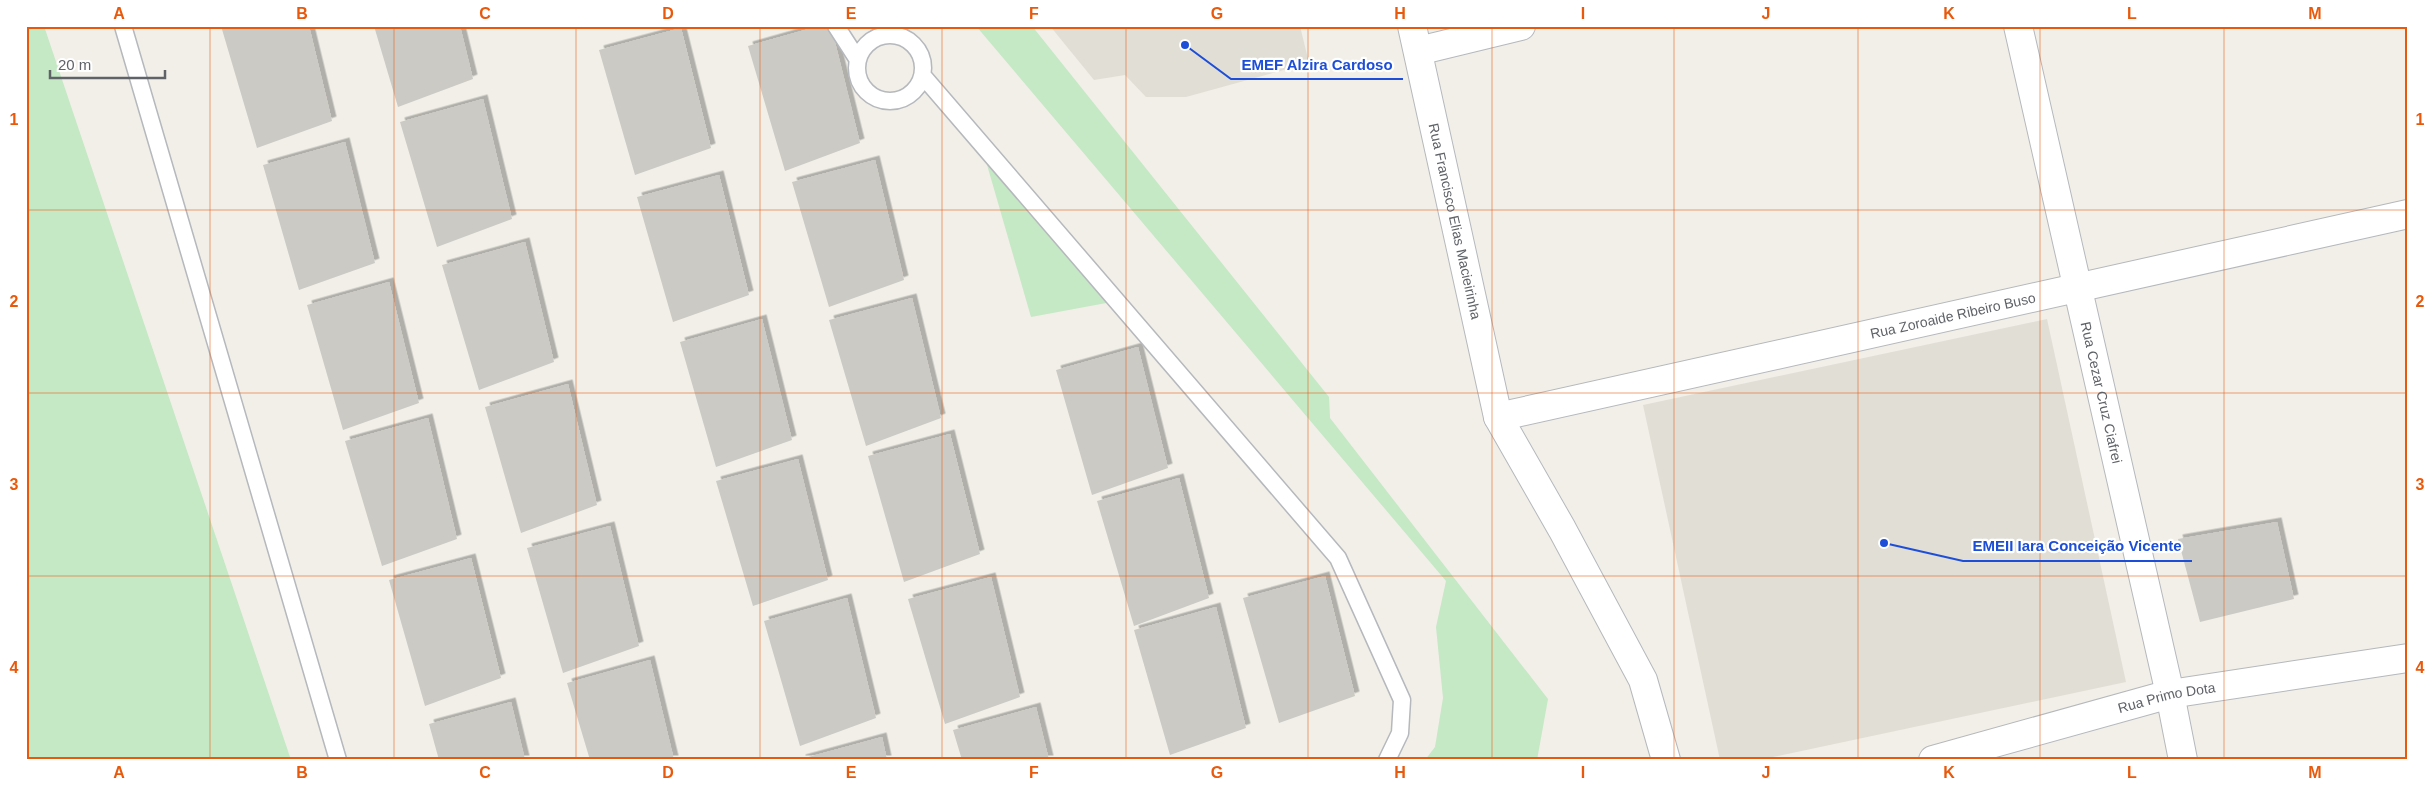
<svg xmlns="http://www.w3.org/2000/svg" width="2434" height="786" font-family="Helvetica,sans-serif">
  <defs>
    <filter id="shadow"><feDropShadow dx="4.5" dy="-4.5" stdDeviation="0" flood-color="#0004"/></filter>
  </defs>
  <rect width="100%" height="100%" fill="#f1efe8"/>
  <path fill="#e1ded6" d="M1050,26h250l9,37 -123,34h-40l-21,-22 -31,5z
    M2047,319l79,363 -367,78h-39l-77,-355z"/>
  <path fill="#c5e8c5" d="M26,26h18l247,734h-265z
    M976,26h56l297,371 1,21 218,281 -11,61h-112l10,-13 8,-49 -7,-71 10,-46z
    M981,144l136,157 -86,16z"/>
  <path fill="#cccac5" filter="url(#shadow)" d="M221,26h88l23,95 -75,27z
    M374,26h86l13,53 -75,28z
    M819,26h12l29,117 -75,28 -37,-125z
    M681,28l30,120 -76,27 -36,-125z
    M483,99l29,120 -75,28 -37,-125z
    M345,142l30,121 -76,27 -36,-125z
    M875,160l29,120 -75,27 -37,-125z
    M719,175l30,120 -76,27 -36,-125z
    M525,242l29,120 -75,28 -37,-125z
    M389,282l30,121 -76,27 -36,-125z
    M912,298l29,120 -75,28 -37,-126z
    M762,319l30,121 -76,27 -36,-125z
    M1138,347l30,121 -76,27 -36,-125z
    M568,384l29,121 -76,28 -36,-126z
    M428,418l29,121 -75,27 -37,-125z
    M950,434l30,120 -76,28 -36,-126z
    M798,459l30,121 -75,26 -37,-125z
    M1179,478l30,120 -75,28 -37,-125z
    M2277,522l17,77 -94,23 -22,-83z
    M610,526l29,120 -76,27 -36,-125z
    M471,558l30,120 -76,28 -36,-126z
    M1325,576l30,120 -76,27 -36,-125z
    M991,577l29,120 -75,27 -37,-125z
    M847,598l29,120 -76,28 -36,-125z
    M1216,607l30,121 -76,27 -36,-125z
    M650,660l24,100h-84l-23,-77z
    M511,702l14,58h-86l-10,-36z
    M1036,707l13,53h-87l-9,-30z
    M882,737l5,23h-86v-1z"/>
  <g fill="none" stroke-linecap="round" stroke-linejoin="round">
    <defs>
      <path id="service" d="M123,26l215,734
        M836,26l22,34
        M857 68a33 33 0 1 1 66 0a33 33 0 1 1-66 0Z
        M923,76l415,482 64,142 -2,33 -13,27"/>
      <g id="minor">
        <path id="s1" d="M1412,26l86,391 64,112 81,151 23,80"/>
        <path id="s2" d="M2018,26l152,668 13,66"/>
        <path d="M1418,51l103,-25"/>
        <path id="s3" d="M1498,417l910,-203"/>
        <path id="s4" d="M1933,760l237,-66 238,-36"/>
      </g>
    </defs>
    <use href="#service" stroke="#b5b8bc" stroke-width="19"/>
    <use href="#minor" stroke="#b5b8bc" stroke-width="30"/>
    <use href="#service" stroke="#fff" stroke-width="16"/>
    <use href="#minor" stroke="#fff" stroke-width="28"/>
  </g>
  <path fill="none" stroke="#e8590c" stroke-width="1" stroke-opacity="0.55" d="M210,26v734M394,26v734M576,26v734M760,26v734M942,26v734M1126,26v734M1308,26v734M1492,26v734M1674,26v734M1858,26v734M2040,26v734M2224,26v734M26,210h2382M26,393h2382M26,576h2382"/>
  <g text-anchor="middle" stroke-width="4.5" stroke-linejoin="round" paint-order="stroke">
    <g font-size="14" fill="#5f6368" stroke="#fff">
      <text dy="5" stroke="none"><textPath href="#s1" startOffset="200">Rua Francisco Elias Macieirinha</textPath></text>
      <text dy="5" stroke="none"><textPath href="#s3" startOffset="466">Rua Zoroaide Ribeiro Buso</textPath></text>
      <text dy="5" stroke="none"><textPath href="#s2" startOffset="376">Rua Cezar Cruz Ciafrei</textPath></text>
      <text dy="5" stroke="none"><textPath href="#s4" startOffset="242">Rua Primo Dota</textPath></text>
    </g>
  </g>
  <path fill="none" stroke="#1d4ed8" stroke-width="2" d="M1185 45L1231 79H1403M1884 543L1963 561H2192"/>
  <g fill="#1d4ed8" stroke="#fff" stroke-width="2">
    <circle cx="1185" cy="45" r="5"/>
    <circle cx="1884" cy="543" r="5"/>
  </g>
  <g font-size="15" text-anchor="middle" font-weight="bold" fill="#1d4ed8" stroke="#fff" stroke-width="4.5" stroke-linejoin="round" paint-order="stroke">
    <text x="1317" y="70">EMEF Alzira Cardoso</text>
    <text x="2077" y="551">EMEII Iara Conceição Vicente</text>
  </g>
  <rect width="2434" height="786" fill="none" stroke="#ffffff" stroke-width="55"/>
  <path d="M50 70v8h115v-8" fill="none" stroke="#5f6368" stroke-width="2.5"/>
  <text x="58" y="70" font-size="15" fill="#5f6368" stroke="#ffffff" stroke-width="4" paint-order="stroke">20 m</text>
  <rect x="28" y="28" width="2378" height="730" fill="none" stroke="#e8590c" stroke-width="2"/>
  <g font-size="16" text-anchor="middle" font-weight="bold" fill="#e8590c">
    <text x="119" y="19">A</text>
    <text x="302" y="19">B</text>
    <text x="485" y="19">C</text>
    <text x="668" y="19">D</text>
    <text x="851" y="19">E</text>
    <text x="1034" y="19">F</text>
    <text x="1217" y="19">G</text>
    <text x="1400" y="19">H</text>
    <text x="1583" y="19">I</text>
    <text x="1766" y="19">J</text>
    <text x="1949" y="19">K</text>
    <text x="2132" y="19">L</text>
    <text x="2315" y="19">M</text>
    <text x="14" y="125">1</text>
    <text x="2420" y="125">1</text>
    <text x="14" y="307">2</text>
    <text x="2420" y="307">2</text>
    <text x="14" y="490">3</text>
    <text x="2420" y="490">3</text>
    <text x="14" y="673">4</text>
    <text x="2420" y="673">4</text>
    <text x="119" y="778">A</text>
    <text x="302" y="778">B</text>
    <text x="485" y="778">C</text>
    <text x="668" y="778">D</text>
    <text x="851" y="778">E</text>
    <text x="1034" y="778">F</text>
    <text x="1217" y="778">G</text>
    <text x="1400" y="778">H</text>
    <text x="1583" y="778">I</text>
    <text x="1766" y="778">J</text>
    <text x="1949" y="778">K</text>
    <text x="2132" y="778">L</text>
    <text x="2315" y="778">M</text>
  </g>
</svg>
